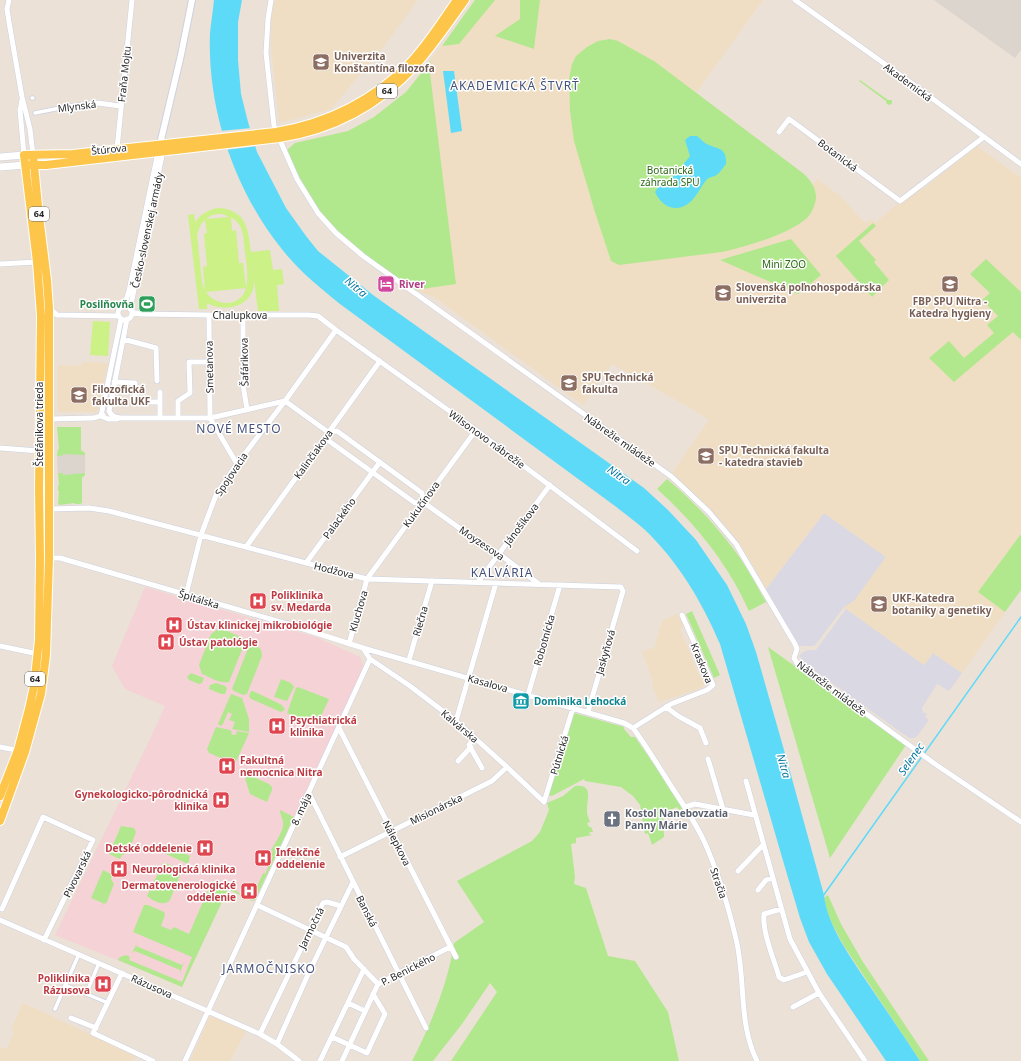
<svg xmlns="http://www.w3.org/2000/svg" width="1021" height="1061" font-family="'Noto Sans',sans-serif">
  <rect width="100%" height="100%" fill="#ebe1d6"/>
  <path fill="#dad8e2" d="M824,513l62,44 -32,44 -10,6 -28,37 -3,2h-12l-3,-1 -32,-56z
    M846,609l78,56 9,-12 29,20 -13,18 -12,-7 -15,24 1,4 4,2 -2,3 4,3 -11,15 -4,3h-5l-109,-78 2,-2 -3,-2 4,-4 6,-2h7z"/>
  <path fill="#efdec3" d="M274,0h144l-37,50 -50,59 -52,14 -8,-76v-28z
    M489,0h274l-67,93 108,81 9,10 4,-5 24,18 24,26 6,-4 4,4 32,-27 17,-8 53,-42 44,32v356l-43,58 27,20 -43,61 -29,-20 -9,12 -80,-58 10,-6 32,-44 -62,-44 -58,76 -23,-40 -17,-23 -54,-53 37,-53 -12,-8 -85,-48 -29,41 -149,-108 -19,-7 -51,-37 -77,-103 8,-7 54,-12 25,-14 32,-25 35,-46 18,-2z
    M86,362l22,1 -11,49h-38l-1,-1v-46l23,1 1,-3z
    M678,613l6,14 -4,2 20,49 4,-1 1,7 -5,5 -41,13 -6,-14 -1,-10 -10,-26 10,-4 2,1 8,-28z
    M23,1003l20,9 94,45 -6,4h-131v-14l7,2 7,-17 -3,-2z
    M210,1016l36,15 -16,30h-40z"/>
  <path fill="#f4d2d6" d="M145,587l171,50 44,20 4,10 -109,233 -3,1 -24,-12 -46,98 -28,-12 -99,-40 96,-198 14,-31 -40,-17 -13,-23z"/>
  <path fill="#b2e88d" d="M475,0h20l-36,44 -17,2z
    M520,0h20l-6,49 -39,-13 25,-17z
    M610,39l8,2 36,20 150,113c3,3 6,6 8,10 3,4 4,10 4,14 -1,7 -4,15 -9,20 -18,16 -61,29 -85,34l-103,13 -8,-4 -17,-52 -20,-68 -4,-30 -1,-32 3,-15 4,-8 11,-9 11,-6z
    M431,61l-1,12 26,211 -41,6c-38,-27 -79,-52 -105,-93 -9,-15 -16,-31 -23,-47l8,-7 53,-12 26,-14 32,-25z
    M860,80l28,20h4v3l-2,2 -3,-1 -1,-3 -27,-20z
    M873,223l3,3 -17,15 17,19 -2,2 15,18 -17,17 -36,-41z
    M791,239l30,36 -23,19 -78,-34z
    M986,259l35,33v48l-8,-8 -59,50 -25,-24 20,-17 15,17 30,-25 -7,-8 11,-9 -16,-16 8,-7 -20,-19z
    M57,427h24v23l4,3v2l-28,1 1,-7h1z
    M58,473h27v2l-3,3v25l-2,1h-5v-1l-16,2 -1,-2 1,-12h-1v-5l1,-1z
    M667,479c24,20 46,43 65,68 13,17 24,37 34,55l-17,9c-21,-47 -53,-87 -92,-122z
    M1021,534v56l-16,22 -27,-20z
    M692,611l28,64 -6,3 -28,-64z
    M223,629l22,10v3l-16,40c-9,2 -19,-5 -27,-8l-3,-9 12,-31 6,-4z
    M251,645c7,0 11,3 11,11l-15,38 -4,1 -9,-4 -2,-2 17,-43z
    M768,647l138,98 -76,113z
    M191,673l13,5 -2,5 -3,1 -10,-4 -2,-3z
    M281,679l10,4 3,4 -7,14 -13,-4z
    M216,683l9,3 2,2 -2,6h-4l-12,-5 1,-4z
    M298,687l31,12 -11,24 -6,1 -25,-11 9,-25z
    M251,691h2l29,14 3,5 -4,2 -30,-13 -2,-3z
    M231,694l11,4 7,21v13l-17,-3 3,-7 -6,-2 3,-6 -4,-2 -5,12 -2,2 -3,-2z
    M574,713l50,14v2l7,8h4l49,71 -5,2 -2,-3 -14,6 1,24 -12,8 -4,-12 -3,1 -5,-29 -7,-9 -12,-9 -36,-6 -1,-2 -32,17 -4,-1z
    M216,727l14,3 2,2 -1,2 2,1 4,-1 -1,-3 13,2 -14,31 -26,-11 -2,-4z
    M245,773l24,11 3,3v3l-5,12 -17,-8 -6,-19z
    M575,786c20,-2 11,14 12,26 0,3 2,7 3,10l-3,1 2,4h2l2,5h-3l-1,2 3,1 -16,3v5l-5,1 4,33 -1,7 12,4 22,68 27,5 33,51 11,49h-228l46,-69 -7,-9 -28,41 -29,37h-21c19,-37 36,-77 42,-118l30,-21 -27,-41 75,-40 8,-9 9,-22 -2,-7 16,-7z
    M280,810l14,7 -39,83 -3,1 -24,-12 -46,98 -64,-27 2,-3 6,-2 4,2 -1,3 53,22 10,-25 -59,-25 11,-27h4l16,7 1,3 -4,11 10,4 3,-3 15,7 23,-53 25,10 3,3 11,5 1,-2 -3,-1v-1l4,1 10,-23 2,1 8,-18 -2,-1 2,-4 -2,-1c4,-7 13,-20 12,-27 0,-5 -3,-8 -3,-13z
    M121,826l13,2 2,4c-3,8 -6,22 -14,23l-2,4 -11,-5z
    M168,845l22,11 -2,8 -22,-10 -1,-4z
    M163,863h2l17,7 -12,30c-6,7 -17,1 -23,-4z
    M103,870l10,5 -2,4 3,5 -8,20 -2,-1 -2,3 1,-3 -12,-5z
    M828,895l13,29 22,38 66,99h-9l-76,-115c-8,-15 -18,-31 -20,-48z
    M137,943l-1,3 46,19 2,-3 -4,11v-3l-45,-19 -3,2z"/>
  <path fill="#cbf187" fill-rule="evenodd" d="M219,208c28,2 29,22 32,44l19,-2 3,20 9,-1 2,15 -7,1 2,26h-21l-6,-47c0,6 2,13 2,19 -1,24 -30,30 -47,20v6h-8l-11,-94 6,-1 1,8c6,-8 14,-13 24,-14zM218,214h5l6,3 -23,2 6,-4zM231,217c4,3 8,6 10,11 3,7 3,17 4,24 2,18 9,49 -18,51 -9,0 -16,-4 -21,-11l40,-4 -3,-25h-4l-3,-33 -4,1zM205,220l2,13 -3,1 3,32 -4,1 2,23 -3,-7 -5,-49 4,-10z
    M93,321l17,1 -2,34 -18,-1z"/>
  <path fill="#dbd5ce" d="M934,0h87v50l-6,8z
    M63,454l22,1v18l-22,2v-2h-5l-1,-17h6z"/>
  <path fill="#5edaf9" d="M214,0h28l-4,22v38l3,34 7,28 9,30 29,56 20,28 12,15 55,44 271,193 24,22 28,30 31,45 19,39 10,28 30,105 38,138c3,31 28,64 45,90 17,25 34,50 51,76h-34l-59,-87 -18,-32 -9,-24 -16,-54 -64,-220c-18,-42 -42,-83 -76,-115 -9,-8 -19,-15 -29,-23l-275,-202c-21,-17 -43,-35 -59,-56 -47,-59 -74,-140 -71,-215 1,-11 3,-22 4,-33z
    M443,71h11l8,60 -11,2z
    M690,136h7c3,2 5,5 8,7 12,7 22,3 21,21 -3,4 -7,10 -11,12 -3,1 -5,1 -8,3 -5,6 -8,13 -13,19 -13,16 -31,12 -39,-6l4,-6 13,-8 4,-5 7,-2 -1,-5 8,-10 -5,-16z"/>
  <path fill="#ebe1d6" d="M251,128l6,18 -32,4 -5,-19z"/>
  <g fill="none" stroke-linecap="round" stroke-linejoin="round">
    <path stroke="#5edaf9" stroke-width="1.5" d="M823,896l198,-279"/>
    <defs>
      <path id="pedestrian" d="M32,98h1
        M35,113l25,-5
        M65,985l43,18
        M86,994l13,-31
        M55,1009l24,-55"/>
      <path id="minor" d="M9,0l-2,9 2,13 13,75 8,32 3,26
        M271,0l-3,19 -2,34 8,73 2,6
        M795,0l115,82 111,82
        M22,100l-2,10 4,45
        M60,108l38,-5 22,3
        M779,132l10,-13 111,82 84,-64
        M279,138l18,41 21,34 18,20 27,23 309,221 37,35 27,32 59,100 2,5 -3,9 3,5 138,101 86,58
        M117,149l15,-149
        M0,264l37,-2
        M124,306l5,-15 29,-139
        M118 313a7 7 0 1 1 14 0a7 7 0 1 1-14 0Z
        M49,308l8,7 62,1
        M130,309l33,-158
        M132,312l8,2 69,1h100l9,1 18,14 140,100 161,121
        M209,315l1,103 27,46
        M243,315v70l4,24
        M123,339l33,9 1,33
        M114,382l21,1v19h24
        M160,392v26
        M285,401l43,31 9,-1 85,62 1,9 -8,1 -86,-62 -1,-9
        M109,411c2,5 6,6 11,7h90l75,-17
        M109,411l18,-92
        M178,418v-17l12,-8 -1,-31h21
        M50,419l44,-1 9,-3
        M117,419h-9l-7,-3 20,-97
        M0,448l39,3
        M423,502l74,53 5,1 37,28
        M49,509l40,-1 20,3 258,68 254,8 2,4 -35,121
        M246,547l134,-186
        M49,558h11l231,67 72,23 261,75 9,5c14,19 26,39 38,58 12,18 24,36 33,55 13,29 25,68 32,98 10,41 2,84 21,122
        M306,563l74,-101
        M478,582l72,-97
        M186,595l15,-60 15,-40 21,-31 48,-63 51,-71
        M349,644l18,-65 109,-149
        M0,646l38,8
        M363,648l7,11 40,27 46,35 51,46 37,35 29,-94
        M409,660l23,-79
        M528,695l32,-110
        M666,707l12,9 22,12 6,15
        M456,721l40,-138
        M339,728l117,229
        M633,728l38,-24 36,-14 6,-5 -31,-70
        M474,737l-5,8 13,23
        M0,747l21,4
        M708,759l15,50
        M458,761l13,-14
        M746,781l44,158 29,54 46,68
        M309,793l117,235
        M685,807l10,-3 59,11
        M340,857l152,-76 15,-14
        M738,871l25,-26
        M758,890l8,-10 6,-2
        M257,905l89,42 8,12 24,25
        M2,909l41,-92 50,23 -49,100
        M781,909l-17,5c-2,18 10,45 15,63l5,3 23,-8
        M0,920l260,114 17,10 22,17
        M122,973l-29,60 60,28
        M348,1003l17,8
        M793,1007l26,-14
        M71,1018l25,10
        M260,1034l63,-131 4,-1 14,4
        M332,1037l35,16 18,-39 -12,-20
        M277,1044l33,-74 43,-88
        M185,1061l185,-402
        M320,1061l44,-92
        M342,1061l36,-77 72,-37"/>
      <path id="tertiary" d="M160,144l21,-89 11,-55"/>
      <path id="secondary" d="M0,157l24,-2
        M0,167l25,-2"/>
      <path id="primary" d="M30,165h16l233,-27c53,-8 99,-32 136,-72 18,-20 34,-44 50,-66
        M0,796l18,-46 11,-41 5,-23 5,-46 1,-82 -1,-69 2,-173 -4,-54 -13,-107 49,-1 203,-22c52,-9 97,-31 134,-69 18,-19 32,-42 47,-63
        M0,821l25,-69 16,-58 5,-39 3,-97v-250l-2,-28 -8,-64 -6,-61"/>
    </defs>
    <use href="#pedestrian" stroke="#ccd1e2" stroke-width="5"/>
    <use href="#minor" stroke="#ccd1e2" stroke-width="6"/>
    <use href="#tertiary" stroke="#ccd1e2" stroke-width="8"/>
    <use href="#secondary" stroke="#ccd1e2" stroke-width="8"/>
    <use href="#primary" stroke="#fff" stroke-width="10"/>
    <use href="#pedestrian" stroke="#fff" stroke-width="3.5"/>
    <use href="#minor" stroke="#fff" stroke-width="5"/>
    <use href="#tertiary" stroke="#fff" stroke-width="6"/>
    <use href="#secondary" stroke="#fff" stroke-width="7"/>
    <use href="#primary" stroke="#fdc64a" stroke-width="8"/>
  </g>
  <defs>
    <symbol id="university-square" viewBox="-11 -11 22 22"><rect x="-9" y="-9" width="18" height="18" rx="4" fill="#8d6e63" stroke="#fff"/><path d="M0-5L7-2L0 1L-7-2ZM-4 1L0 2.5L4 1V4Q0 6-4 4Z" fill="#fff"/></symbol>
    <symbol id="hotel-square" viewBox="-11 -11 22 22"><rect x="-9" y="-9" width="18" height="18" rx="4" fill="#d1479c" stroke="#fff"/><path d="M-6-4.5h1.5V1H6V5H4.5V3h-9V5H-6ZM-4 0a1.8 1.8 0 1 1 3.6 0ZM.5 0V-2.5h3Q6-2.5 6 0Z" fill="#fff"/></symbol>
    <symbol id="stadium-square" viewBox="-11 -11 22 22"><rect x="-9" y="-9" width="18" height="18" rx="4" fill="#2e9e5b" stroke="#fff"/><path d="M0-5a6.5 5 0 1 0 0 10a6.5 5 0 1 0 0-10ZM-3.5-1.8h7v3.6h-7Z" fill="#fff"/></symbol>
    <symbol id="hospital-square" viewBox="-11 -11 22 22"><rect x="-9" y="-9" width="18" height="18" rx="4" fill="#e0444e" stroke="#fff"/><path d="M-5-5h3v3.5h4V-5h3V5h-3V1.5h-4V5h-3Z" fill="#fff"/></symbol>
    <symbol id="museum-square" viewBox="-11 -11 22 22"><rect x="-9" y="-9" width="18" height="18" rx="4" fill="#0f9aa8" stroke="#fff"/><path d="M0-6L6-3V-2H-6V-3ZM-5-1h2V3h-2ZM-1-1h2V3h-2ZM3-1h2V3H3ZM-6 4H6V6H-6Z" fill="#fff"/></symbol>
    <symbol id="church-square" viewBox="-11 -11 22 22"><rect x="-9" y="-9" width="18" height="18" rx="4" fill="#6b7280" stroke="#fff"/><path d="M-1.2-6h2.4v3.5h3.3v2.4h-3.3V6h-2.4V-.1h-3.3v-2.4h3.3Z" fill="#fff"/></symbol>
  </defs>
  <g fill-rule="evenodd">
    <use href="#university-square" x="311" y="52" width="20" height="20"/>
    <use href="#hotel-square" x="376" y="274" width="20" height="20"/>
    <use href="#university-square" x="940" y="274" width="20" height="20"/>
    <use href="#university-square" x="713" y="283" width="20" height="20"/>
    <use href="#stadium-square" x="137" y="294" width="20" height="20"/>
    <use href="#university-square" x="559" y="373" width="20" height="20"/>
    <use href="#university-square" x="69" y="385" width="20" height="20"/>
    <use href="#university-square" x="696" y="446" width="20" height="20"/>
    <use href="#hospital-square" x="248" y="591" width="20" height="20"/>
    <use href="#university-square" x="869" y="594" width="20" height="20"/>
    <use href="#hospital-square" x="164" y="615" width="20" height="20"/>
    <use href="#hospital-square" x="156" y="632" width="20" height="20"/>
    <use href="#museum-square" x="511" y="691" width="20" height="20"/>
    <use href="#hospital-square" x="267" y="716" width="20" height="20"/>
    <use href="#hospital-square" x="217" y="756" width="20" height="20"/>
    <use href="#hospital-square" x="211" y="790" width="20" height="20"/>
    <use href="#church-square" x="602" y="809" width="20" height="20"/>
    <use href="#hospital-square" x="195" y="838" width="20" height="20"/>
    <use href="#hospital-square" x="253" y="848" width="20" height="20"/>
    <use href="#hospital-square" x="109" y="859" width="20" height="20"/>
    <use href="#hospital-square" x="239" y="881" width="20" height="20"/>
    <use href="#hospital-square" x="93" y="974" width="20" height="20"/>
  </g>
  <g text-anchor="middle" stroke-width="3" stroke-linejoin="round" paint-order="stroke">
    <g fill="#fff" stroke="#686868" stroke-width="1">
      <rect x="377" y="84" width="20" height="14" rx="3"/>
      <rect x="29" y="207" width="20" height="14" rx="3"/>
      <rect x="25" y="672" width="20" height="14" rx="3"/>
    </g>
    <g font-size="9" font-weight="bold" fill="#272727">
      <text x="387" y="94">64</text>
      <text x="39" y="217">64</text>
      <text x="35" y="682">64</text>
    </g>
    <g font-size="10" font-weight="bold" fill="#785e54" stroke="#fff" text-anchor="start">
      <text x="334" y="60">Univerzita<tspan x="334" dy="12">Konštantína filozofa</tspan></text>
      <text x="736" y="291">Slovenská poľnohospodárska<tspan x="736" dy="12">univerzita</tspan></text>
      <text x="950" y="305" text-anchor="middle">FBP SPU Nitra -<tspan x="950" dy="12">Katedra hygieny</tspan></text>
      <text x="582" y="381">SPU Technická<tspan x="582" dy="12">fakulta</tspan></text>
      <text x="92" y="393">Filozofická<tspan x="92" dy="12">fakulta UKF</tspan></text>
      <text x="719" y="454">SPU Technická fakulta<tspan x="719" dy="12">- katedra stavieb</tspan></text>
      <text x="892" y="602">UKF-Katedra<tspan x="892" dy="12">botaniky a genetiky</tspan></text>
    </g>
    <g font-size="10" fill="#272727" stroke="#fff">
      <text transform="translate(124 74) rotate(-84)" y="4">Fraňa Mojtu</text>
      <text transform="translate(908 82) rotate(36)" y="4">Akademická</text>
      <text transform="translate(77 106) rotate(-7)" y="4">Mlynská</text>
      <text transform="translate(109 149) rotate(-6)" y="4">Štúrova</text>
      <text transform="translate(838 155) rotate(37)" y="4">Botanická</text>
      <text transform="translate(147 230) rotate(-78)" y="4">Česko-slovenskej armády</text>
      <text x="240" y="319">Chalupkova</text>
      <text transform="translate(244 362) rotate(-91)" y="4">Šafárikova</text>
      <text transform="translate(209 367) rotate(-91)" y="4">Smetanova</text>
      <text transform="translate(39 424) rotate(-90)" y="4">Štefánikova trieda</text>
      <text transform="translate(487 439) rotate(36)" y="4">Wilsonovo nábrežie</text>
      <text transform="translate(620 440) rotate(35)" y="4">Nábrežie mládeže</text>
      <text transform="translate(313 454) rotate(-54)" y="4">Kalinčiakova</text>
      <text transform="translate(231 474) rotate(-56)" y="4">Spojovacia</text>
      <text transform="translate(421 504) rotate(-54)" y="4">Kukučínova</text>
      <text transform="translate(339 518) rotate(-54)" y="4">Palackého</text>
      <text transform="translate(521 524) rotate(-53)" y="4">Jánošíkova</text>
      <text transform="translate(482 543) rotate(34)" y="4">Moyzesova</text>
      <text transform="translate(334 570) rotate(14)" y="4">Hodžova</text>
      <text transform="translate(199 599) rotate(17)" y="4">Špitálska</text>
      <text transform="translate(358 611) rotate(-74)" y="4">Kluchova</text>
      <text transform="translate(420 621) rotate(-74)" y="4">Riečna</text>
      <text transform="translate(544 640) rotate(-74)" y="4">Robotnícka</text>
      <text transform="translate(605 652) rotate(-74)" y="4">Jaskyňová</text>
      <text transform="translate(702 663) rotate(68)" y="4">Kraskova</text>
      <text transform="translate(488 683) rotate(16)" y="4">Kasalova</text>
      <text transform="translate(832 688) rotate(37)" y="4">Nábrežie mládeže</text>
      <text transform="translate(460 726) rotate(40)" y="4">Kalvárska</text>
      <text transform="translate(559 755) rotate(-73)" y="4">Pútnická</text>
      <text transform="translate(301 809) rotate(-65)" y="4">8. mája</text>
      <text transform="translate(436 809) rotate(-26)" y="4">Misionárska</text>
      <text transform="translate(397 843) rotate(63)" y="4">Nálepkova</text>
      <text transform="translate(77 874) rotate(-64)" y="4">Pivovarská</text>
      <text transform="translate(719 883) rotate(71)" y="4">Stračia</text>
      <text transform="translate(367 911) rotate(63)" y="4">Banská</text>
      <text transform="translate(311 928) rotate(-64)" y="4">Jarmočná</text>
      <text transform="translate(408 969) rotate(-27)" y="4">P. Benického</text>
      <text transform="translate(152 986) rotate(24)" y="4">Rázusova</text>
    </g>
    <g font-size="10" fill="#2a6813" stroke="#fff">
      <text x="670" y="174">Botanická<tspan x="670" dy="12">záhrada SPU</tspan></text>
      <text x="784" y="268">Mini ZOO</text>
    </g>
    <g font-size="10" font-weight="bold" fill="#b23c85" stroke="#fff" text-anchor="start">
      <text x="399" y="288">River</text>
    </g>
    <g font-size="10" font-weight="bold" fill="#27864d" stroke="#fff" text-anchor="end">
      <text x="134" y="308">Posilňovňa</text>
    </g>
    <g font-size="10" font-weight="bold" fill="#be3a42" stroke="#fff" text-anchor="start">
      <text x="271" y="599">Poliklinika<tspan x="271" dy="12">sv. Medarda</tspan></text>
      <text x="187" y="629">Ústav klinickej mikrobiológie</text>
      <text x="179" y="646">Ústav patológie</text>
      <text x="290" y="724">Psychiatrická<tspan x="290" dy="12">klinika</tspan></text>
      <text x="240" y="764">Fakultná<tspan x="240" dy="12">nemocnica Nitra</tspan></text>
      <text x="208" y="798" text-anchor="end">Gynekologicko-pôrodnická<tspan x="208" dy="12">klinika</tspan></text>
      <text x="192" y="852" text-anchor="end">Detské oddelenie</text>
      <text x="276" y="856">Infekčné<tspan x="276" dy="12">oddelenie</tspan></text>
      <text x="132" y="873">Neurologická klinika</text>
      <text x="236" y="889" text-anchor="end">Dermatovenerologické<tspan x="236" dy="12">oddelenie</tspan></text>
      <text x="90" y="982" text-anchor="end">Poliklinika<tspan x="90" dy="12">Rázusova</tspan></text>
    </g>
    <g font-size="10" font-weight="bold" fill="#0d838f" stroke="#fff" text-anchor="start">
      <text x="534" y="705">Dominika Lehocká</text>
    </g>
    <g font-size="10" font-weight="bold" fill="#5b616d" stroke="#fff" text-anchor="start">
      <text x="625" y="817">Kostol Nanebovzatia<tspan x="625" dy="12">Panny Márie</tspan></text>
    </g>
    <g font-size="11" font-style="italic" fill="#0275a0" stroke="#fff">
      <text transform="translate(356 287) rotate(39)" y="4">Nitra</text>
      <text transform="translate(619 475) rotate(35)" y="4">Nitra</text>
      <text transform="translate(911 759) rotate(-55)" y="4">Selenec</text>
      <text transform="translate(784 766) rotate(74)" y="4">Nitra</text>
    </g>
    <g font-size="12" letter-spacing="1" fill="#44527b" stroke="#fff">
      <text x="515" y="90">AKADEMICKÁ ŠTVRŤ</text>
      <text x="239" y="433">NOVÉ MESTO</text>
      <text x="502" y="577">KALVÁRIA</text>
      <text x="269" y="973">JARMOČNISKO</text>
    </g>
  </g>
</svg>
